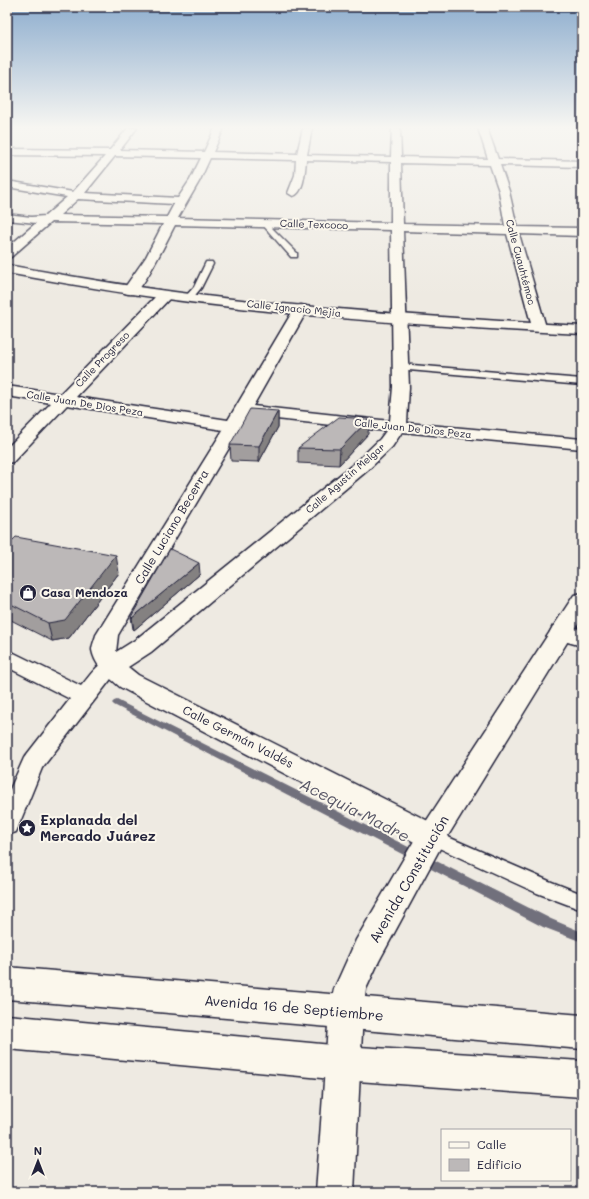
<svg xmlns="http://www.w3.org/2000/svg" width="589" height="1199" font-family="Mali,sans-serif">
  <rect width="100%" height="100%" fill="#eeeae2"/>
  <filter id="ink" filterUnits="userSpaceOnUse"><feTurbulence type="fractalNoise" baseFrequency=".025" numOctaves="2"/><feDisplacementMap in="SourceGraphic" scale="8" xChannelSelector="R" yChannelSelector="G"/><feConvolveMatrix kernelMatrix="1 2 1 2 8 2 1 2 1" color-interpolation-filters="sRGB"/></filter>
  <g filter="url(#ink)">
    <g fill="none" stroke-linecap="round" stroke-linejoin="round">
      <path fill="#716f7c" fill-rule="evenodd" d="M117,700l434,219 31,13v10l-39,-15 -429,-222 -2,-2 2,-2z"/>
      <defs>
        <path id="service" d="M262,222h4l31,31v4h-6l-29,-33z
          M206,262h6l1,2 -12,24 -9,11h-6l-1,-2 9,-10z
          M400,364l182,15v6l-185,-16 -2,-2 2,-2z
          M432,830l117,51 33,13v16l-45,-17 -111,-51 -2,-5 2,-5z"/>
        <path id="pedestrian" d="M7,651l7,2 67,33c10,-11 20,-30 37,-25l3,5 -79,102 -26,64 -9,3v-39l17,-38 46,-59 -63,-32z"/>
        <path id="minor" d="M128,128h9l-17,22 84,2 11,-24h9l-11,24 84,2 6,-26h9l-5,27 84,2 1,-29h8l1,29 87,2 -10,-31h9l11,31 84,2v6l-82,-2 9,26 8,36 65,1v8l-63,-2 27,93 -2,3 -5,1 -5,-1 -2,-3 -25,-93 -104,-3 6,156 -2,36 175,16v10l-180,-17 -10,15 -24,23 -217,182 -23,15 10,8 304,153 4,9 -4,9 -10,3 -10,-3 -302,-159c-11,-10 -25,-20 -28,-37 0,-4 3,-11 4,-15l127,-205 -156,-25 -54,57 -6,1v-15l44,-45 -44,-7v-10l53,8 100,-102h10l2,3 -2,3 -94,99 152,23 66,-111 2,-3 5,-1 5,1 2,3 -55,97 137,15 3,-34 -2,-157 -216,-5c-7,13 -30,61 -40,68 -3,2 -7,1 -10,0l-2,-3 23,-33 17,-33 -112,-2 -40,35 -4,1v-10l29,-25 -29,-3v-6l24,3 14,-1 22,-19 -60,-10v-6l66,11 32,-36 -98,-1v-6l103,1zM115,156l86,2 -11,22 -12,18 -93,-5zM210,158l86,2 -1,15 -7,18 5,3c11,-2 12,-26 13,-36l85,2v61l-213,-5 22,-38zM401,163l89,2 9,26 6,35 -102,-2zM78,199l96,5 -7,13 -107,-2zM248,416l138,15 -6,8 -24,23 -221,178 -19,12 2,-17z
          M561,624l21,6v16l-29,-8 -3,-6 3,-6z"/>
        <path id="tertiary" d="M582,593v25l-144,234 -59,109 -13,28 -3,23 -9,180h-38l13,-180 5,-23 22,-49 62,-106 156,-239z"/>
        <path id="primary" d="M7,265c72,13 143,25 216,33 119,13 239,21 359,28v8c-120,-6 -240,-14 -359,-28 -73,-8 -144,-20 -216,-33z
          M7,967l575,48v34l-575,-50z
          M7,1015l336,31 239,15v36l-239,-17 -336,-31z"/>
      </defs>
      <use href="#service" stroke="#22223b" stroke-width="3"/>
      <use href="#pedestrian" stroke="#22223b" stroke-width="3"/>
      <use href="#minor" stroke="#22223b" stroke-width="3"/>
      <use href="#tertiary" stroke="#22223b" stroke-width="3"/>
      <use href="#primary" stroke="#22223b" stroke-width="3"/>
      <use href="#service" fill="#fbf7ec" fill-rule="evenodd"/>
      <use href="#pedestrian" fill="#fbf7ec" fill-rule="evenodd"/>
      <use href="#minor" fill="#fbf7ec" fill-rule="evenodd"/>
      <use href="#tertiary" fill="#fbf7ec" fill-rule="evenodd"/>
      <use href="#primary" fill="#fbf7ec" fill-rule="evenodd"/>
    </g>
    <path fill="#a29e9e" stroke="#22223b" d="M278,411v16l-19,35 -28,-1 -1,-16z
      M368,434l-29,31 -41,-2v-15z
      M7,539l112,34 -50,65 -17,3 -45,-23z
      M200,574l-66,56 -1,-1 -2,-12z"/>
    <path fill="#848181" stroke="#22223b" d="M278,411v16l-19,35v-16z
      M369,419l-1,15 -29,31 1,-16z
      M116,555l3,18 -50,65 -17,3 -4,-18z
      M199,563l1,11 -66,56 -2,-12z"/>
    <path fill="#bcb8b8" stroke="#22223b" d="M250,409l28,2 -19,35 -29,-1z
      M339,417l30,2 -29,30 -42,-1z
      M16,537l100,18 -51,65 -17,3 -41,-21v-63l6,1z
      M170,549l29,14 -67,55 -1,-1z"/>
  </g>
  <linearGradient id="sky" x2="0" y2="1"><stop stop-color="#8dadce"/><stop offset="0.43" stop-color="#f7f6f2"/><stop offset="1" stop-color="#f7f6f2" stop-opacity="0"/></linearGradient>
  <rect width="589" height="296" fill="url(#sky)"/>
  <defs>
    <symbol id="shop-disc" viewBox="-11 -11 22 22"><circle r="9.5" fill="#22223b" stroke="#fbf7ec"/><path d="M-5-2.5h2.3a2.7 3.5 0 0 1 5.4 0H5L5.5 6h-11ZM-1.5-2.5h3a1.5 2.3 0 0 0-3 0Z" fill="#fff"/></symbol>
    <symbol id="sight-disc" viewBox="-11 -11 22 22"><circle r="9.5" fill="#22223b" stroke="#fbf7ec"/><path d="M0-6L1.8-2.2L6-1.7L2.9 1.2L3.7 5.4L0 3.3L-3.7 5.4L-2.9 1.2L-6-1.7L-1.8-2.2Z" fill="#fff"/></symbol>
  </defs>
  <g fill-rule="evenodd">
    <use href="#shop-disc" x="18" y="583" width="20" height="20"/>
    <use href="#sight-disc" x="17" y="818" width="20" height="20"/>
  </g>
  <g text-anchor="middle" stroke-width="4" stroke-linejoin="round" paint-order="stroke">
    <g font-size="10" fill="#22223b" stroke="#fbf7ec">
      <text transform="translate(314 224) rotate(2)" y="4">Calle Texcoco</text>
      <text transform="translate(521 262) rotate(75)" y="4">Calle Cuauhtémoc</text>
      <text transform="translate(294 308) rotate(6)" y="4">Calle Ignacio Mejía</text>
      <text transform="translate(102 359) rotate(-46)" y="4">Calle Progreso</text>
      <text transform="translate(85 403) rotate(9)" y="4">Calle Juan De Dios Peza</text>
      <text transform="translate(413 428) rotate(6)" y="4">Calle Juan De Dios Peza</text>
      <text transform="translate(345 478) rotate(-41)" y="4">Calle Agustín Melgar</text>
    </g>
    <g font-size="12" fill="#22223b" stroke="#fbf7ec">
      <text transform="translate(172 527) rotate(-59)" y="4">Calle Luciano Becerra</text>
      <text transform="translate(238 737) rotate(27)" y="4">Calle Germán Valdés</text>
    </g>
    <g font-size="12" font-weight="bold" fill="#22223b" stroke="#fbf7ec" text-anchor="start">
      <text x="41" y="597">Casa Mendoza</text>
    </g>
    <g font-size="14" font-weight="bold" fill="#22223b" stroke="#fbf7ec" text-anchor="start">
      <text x="40" y="825">Explanada del<tspan x="40" dy="16">Mercado Juárez</tspan></text>
    </g>
    <g font-size="14" fill="#22223b" stroke="#fbf7ec">
      <text transform="translate(409 879) rotate(-60)" y="5">Avenida Constitución</text>
      <text transform="translate(294 1008) rotate(5)" y="5">Avenida 16 de Septiembre</text>
    </g>
    <g font-size="16" font-style="italic" fill="#575666" stroke="#fbf7ec">
      <text transform="translate(355 810) rotate(27)" y="6">Acequia Madre</text>
    </g>
  </g>
  <rect width="589" height="1199" fill="none" stroke="#fbf7ec" stroke-width="24"/>
  <rect x="12" y="12" width="565" height="1175" fill="none" stroke="#22223b" stroke-width="1.5" filter="url(#ink)"/>
  <rect x="441" y="1129" width="130" height="52" fill="#fbf7ec" stroke="#a4a2a5"/>
  <rect x="449" y="1142" width="20" height="6" fill="#fbf7ec" stroke="#a4a2a5"/>
  <text x="477" y="1149" font-size="12" fill="#22223b">Calle</text>
  <rect x="449" y="1159" width="20" height="12" fill="#bcb8b8" stroke="#a4a2a5"/>
  <text x="477" y="1169" font-size="12" fill="#22223b">Edificio</text>
  <g transform="translate(38 1161)" stroke="#fbf7ec" stroke-width="3" paint-order="stroke">
  <path d="M0-3L7 15L0 10L-7 15Z" fill="#22223b"/>
  <text y="-6" font-size="11" font-weight="bold" text-anchor="middle" fill="#22223b">N</text>
  </g>
</svg>
